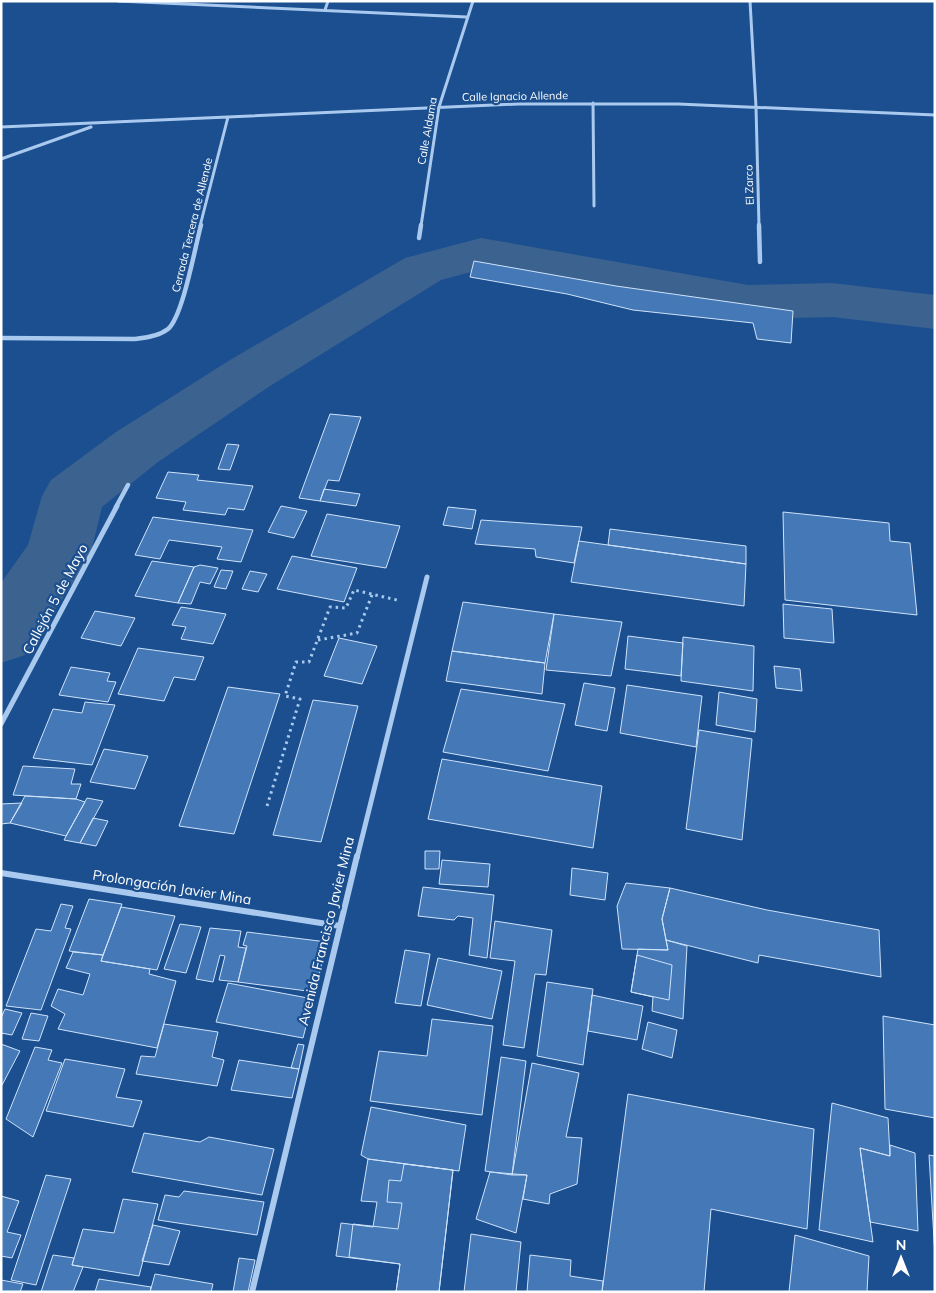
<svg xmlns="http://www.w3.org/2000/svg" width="936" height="1293" font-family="Mulish,sans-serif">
  <rect width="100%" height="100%" fill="#1b4f8f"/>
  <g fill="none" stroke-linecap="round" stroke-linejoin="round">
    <path fill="#3c6290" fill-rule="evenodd" d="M481,238l267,47 84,-2 103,12v34l-103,-12 -84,2 -266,-50 -41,11 -171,106 -112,76 -56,45 -11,45 -9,17 -57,86 -24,8v-80l27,-38 14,-49 9,-16 65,-48 114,-72 175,-102z"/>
  </g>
  <path fill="#4478b7" stroke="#cfe3fa" d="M474,261l142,25 177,25 -2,32 -34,-4 -4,-16 -120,-13 -66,-16 -97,-17z
    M330,414l31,3 -22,64 -11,-1 -8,21 -21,-3z
    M227,444l12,1 -9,25 -12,-1z
    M168,472l31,3 -2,5 56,6 -9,24 -16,-2 -3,7 -42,-5 3,-8 -30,-4z
    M324,489l36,5 -4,12 -36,-5z
    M281,506l26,5 -13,27 -26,-6z
    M448,507l28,3 -4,19 -29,-4z
    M783,512l106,11 1,18 20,2 7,72 -132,-15z
    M327,514l73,12 -14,42 -75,-12z
    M153,517l100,13 -12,32 -24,-3 5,-12 -53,-7 -9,19 -25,-4z
    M481,520l101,7 -8,36 -38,-6 -1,-8 -60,-5z
    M610,529l136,17v18l-138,-19z
    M579,541l167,23 -2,42 -173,-24z
    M292,556l65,12 -13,34 -67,-13z
    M152,561l42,6 -16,36 -43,-7z
    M200,565l18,3 -8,16 -10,-2 -9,22 -13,-1 16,-36z
    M221,570l12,1 -7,18 -12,-2z
    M250,571l17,3 -9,18 -16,-3z
    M463,602l91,12 -9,49 -93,-12z
    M783,604l49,5 2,34 -50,-5z
    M181,607l45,7 -13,30 -32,-5 5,-12 -14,-2z
    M95,611l40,7 -14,28 -40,-8z
    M554,614l68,8 -11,54 -65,-6z
    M628,636l55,7 -2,33 -56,-7z
    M683,637l71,9 -1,45 -72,-10z
    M339,638l38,8 -15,38 -38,-8z
    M138,648l66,9 -9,23 -21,-3 -10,24 -46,-7z
    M452,651l93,12 -3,31 -96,-13z
    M774,666l26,3 2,22 -26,-3z
    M71,667l39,6 -3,8 9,1 -8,20 -49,-7z
    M584,683l31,5 -8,43 -32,-6z
    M627,685l75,11 -6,51 -76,-14z
    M228,687l52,7 -46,140 -55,-8z
    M461,689l104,15 -17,67 -105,-19z
    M719,692l38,7 -2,33 -39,-7z
    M313,700l45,6 -37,136 -48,-7z
    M85,702l30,3 -23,60 -59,-7 20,-49 29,4z
    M699,730l53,9 -10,101 -56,-11z
    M104,749l44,7 -13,33 -45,-7z
    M442,759l160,27 -9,62 -165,-29z
    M23,766l52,3 -4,15h10l-5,15 -63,-4z
    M25,796l51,3 9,3 -19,34 -56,-13z
    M87,798l16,3 -23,42 -16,-3z
    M22,803l-12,20 -9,1v-20z
    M93,818l15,3 -12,25 -16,-3z
    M425,851h15l-1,18h-14z
    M442,860l48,4 -2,23 -49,-3z
    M572,868l36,5 -3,27 -35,-5z
    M626,883l44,5 -8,31 6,31 -46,-1 -5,-43z
    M423,887l71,8 -7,63 -18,-3 4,-37 -15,-2 -4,4 -36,-4z
    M670,888l97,22 112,20 2,47 -122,-22 -1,8 -92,-23 -4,-21z
    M89,899l33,5 -19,51 -34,-4z
    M61,904l12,2 -8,22 6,1 -30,81 -35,-4 30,-77 15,2z
    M121,907l54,9 -18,54 -56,-9z
    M495,921l57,9 -6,45 -11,-1 -11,74 -21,-3 12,-84 -25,-3z
    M180,924l21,3 -15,46 -22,-4z
    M210,928l31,3 -3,16 8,1 -8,34 -19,-2 6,-24 -5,-1 -7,27 -17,-3z
    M247,932l80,10 -12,50 -77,-10 9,-36 -4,-1z
    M666,940l21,6 -4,73 -31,-8 1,-14 -22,-5 7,-43 30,1z
    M405,950l25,4 -9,52 -26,-3z
    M73,952l30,3 -2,6 49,8 -1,5 27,7 -19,67 -99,-19 7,-15 -14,-8 7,-17 25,6 7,-21 -24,-6z
    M637,955l35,10 -3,35 -38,-8z
    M438,958l64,13 -10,48 -65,-14z
    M547,982l46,7 -10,76 -46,-9z
    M228,983l85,16 -10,39 -87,-16z
    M592,995l51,11 -6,34 -49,-9z
    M5,1009l17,4 -10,22 -11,-2v-15z
    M31,1013l17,3 -9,25 -17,-2z
    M883,1016l52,9v93l-50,-9z
    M432,1019l61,7 -11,89 -112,-14 9,-50 48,5z
    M648,1022l29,8 -5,28 -30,-9z
    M164,1024l54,8 -6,25 12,3 -7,26 -81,-12 5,-18 14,1z
    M1,1044l19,7 -19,36z
    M298,1044l6,1 -5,24 -8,-1z
    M35,1047l17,3 -4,10 14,3 -29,74 -27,-18z
    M501,1057l25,4 -14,114 -27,-4z
    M65,1059l60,10 -9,28 26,4 -9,26 -87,-16z
    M239,1060l60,9 -7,29 -61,-8z
    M532,1063l47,10 -13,64 16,1 -5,46 -27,10 -1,10 -26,-5 4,-24h-15z
    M628,1094l186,35 -7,100 -96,-20 -7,83h-102z
    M832,1103l56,15 2,38 -30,-8 13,94 -54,-12z
    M371,1107l95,18 -7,46 -91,-12 -7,-4z
    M144,1133l56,9 9,-5 65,12 -12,46 -130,-23z
    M890,1145l25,8 3,78 -48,-9 -10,-74 30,8z
    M929,1155l6,1v101z
    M368,1159l85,11 -14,122h-43l4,-28 -64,-8 5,-33 32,4 4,-25 -16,-1z
    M404,1164l49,6 -14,122h-43l4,-28 -51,-7 4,-33 45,5 4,-26 -15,-1 2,-22 12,1z
    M490,1172l37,3 -11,58 -40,-14z
    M46,1175l25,4 -35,106 -25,-5z
    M184,1191l80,11 -7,33 -99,-15 7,-25 14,2z
    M1,1196l18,5 -12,31 14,3 -9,23 -11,-2z
    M123,1199l35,5 -19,72 -67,-11 11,-36 31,4z
    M153,1225l27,6 -11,34 -27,-4z
    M471,1234l50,8 -5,50h-52z
    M795,1235l74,21 -2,36h-78z
    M53,1255l21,3 -2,7 11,2 -10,25h-32z
    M530,1255l41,5 -1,16 33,5 -1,11h-75z
    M239,1258l16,2 -7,32h-15z
    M155,1274l58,10 -2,8h-61z
    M99,1279l52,8 -1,5h-55z
    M1,1280l22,4 -3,8h-19z"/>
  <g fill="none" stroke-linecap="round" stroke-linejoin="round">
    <path stroke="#a9c9ee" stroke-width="3" stroke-dasharray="2.5 4" stroke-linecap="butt" d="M318,640l39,-7 15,-38
      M267,806l33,-107 -15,-3 11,-34h13l21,-55 16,1 8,-18 43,10"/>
    <path stroke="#a9c9ee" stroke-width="3" d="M118,1l349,16
      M750,1l6,106 3,119
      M325,10l3,-9
      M593,103l1,103
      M1,127l517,-23h160l257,11
      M1,159l90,-32
      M200,226l28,-109
      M421,226l18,-119 34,-106"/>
    <path stroke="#a9c9ee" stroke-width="4.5" d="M759,225l1,37
      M419,238l2,-13
      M1,338l134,1c11,-1 24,-3 33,-10 15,-13 27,-82 33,-104
      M116,507l12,-22"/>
    <path stroke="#a9c9ee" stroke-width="5" d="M1,724l116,-218
      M357,858l70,-281"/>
    <path stroke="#a9c9ee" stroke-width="6" d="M1,873l339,53
      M252,1292l105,-436"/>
  </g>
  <g text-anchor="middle" stroke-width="4.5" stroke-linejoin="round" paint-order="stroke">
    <g font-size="11" fill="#fff" stroke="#1b4f8f">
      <text transform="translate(515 96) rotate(-1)" y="4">Calle Ignacio Allende</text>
      <text transform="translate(427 131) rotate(-80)" y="4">Calle Aldama</text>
      <text transform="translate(749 185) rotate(-92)" y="4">El Zarco</text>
      <text transform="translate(192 225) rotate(-76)" y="4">Cerrada Tercera de Allende</text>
    </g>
    <g font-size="14" fill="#fff" stroke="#1b4f8f">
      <text transform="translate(55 599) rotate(-62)" y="5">Callejón 5 de Mayo</text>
      <text transform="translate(172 887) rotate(9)" y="5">Prolongación Javier Mina</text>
      <text transform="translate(326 931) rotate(-76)" y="5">Avenida Francisco Javier Mina</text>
    </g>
  </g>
  <rect width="936" height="1293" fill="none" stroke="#ffffff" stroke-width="5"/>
  <g transform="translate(901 1258)" stroke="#1b4f8f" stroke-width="4" paint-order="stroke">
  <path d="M0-4L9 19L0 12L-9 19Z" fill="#ffffff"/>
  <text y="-8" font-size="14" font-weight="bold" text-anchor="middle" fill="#ffffff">N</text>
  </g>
</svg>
